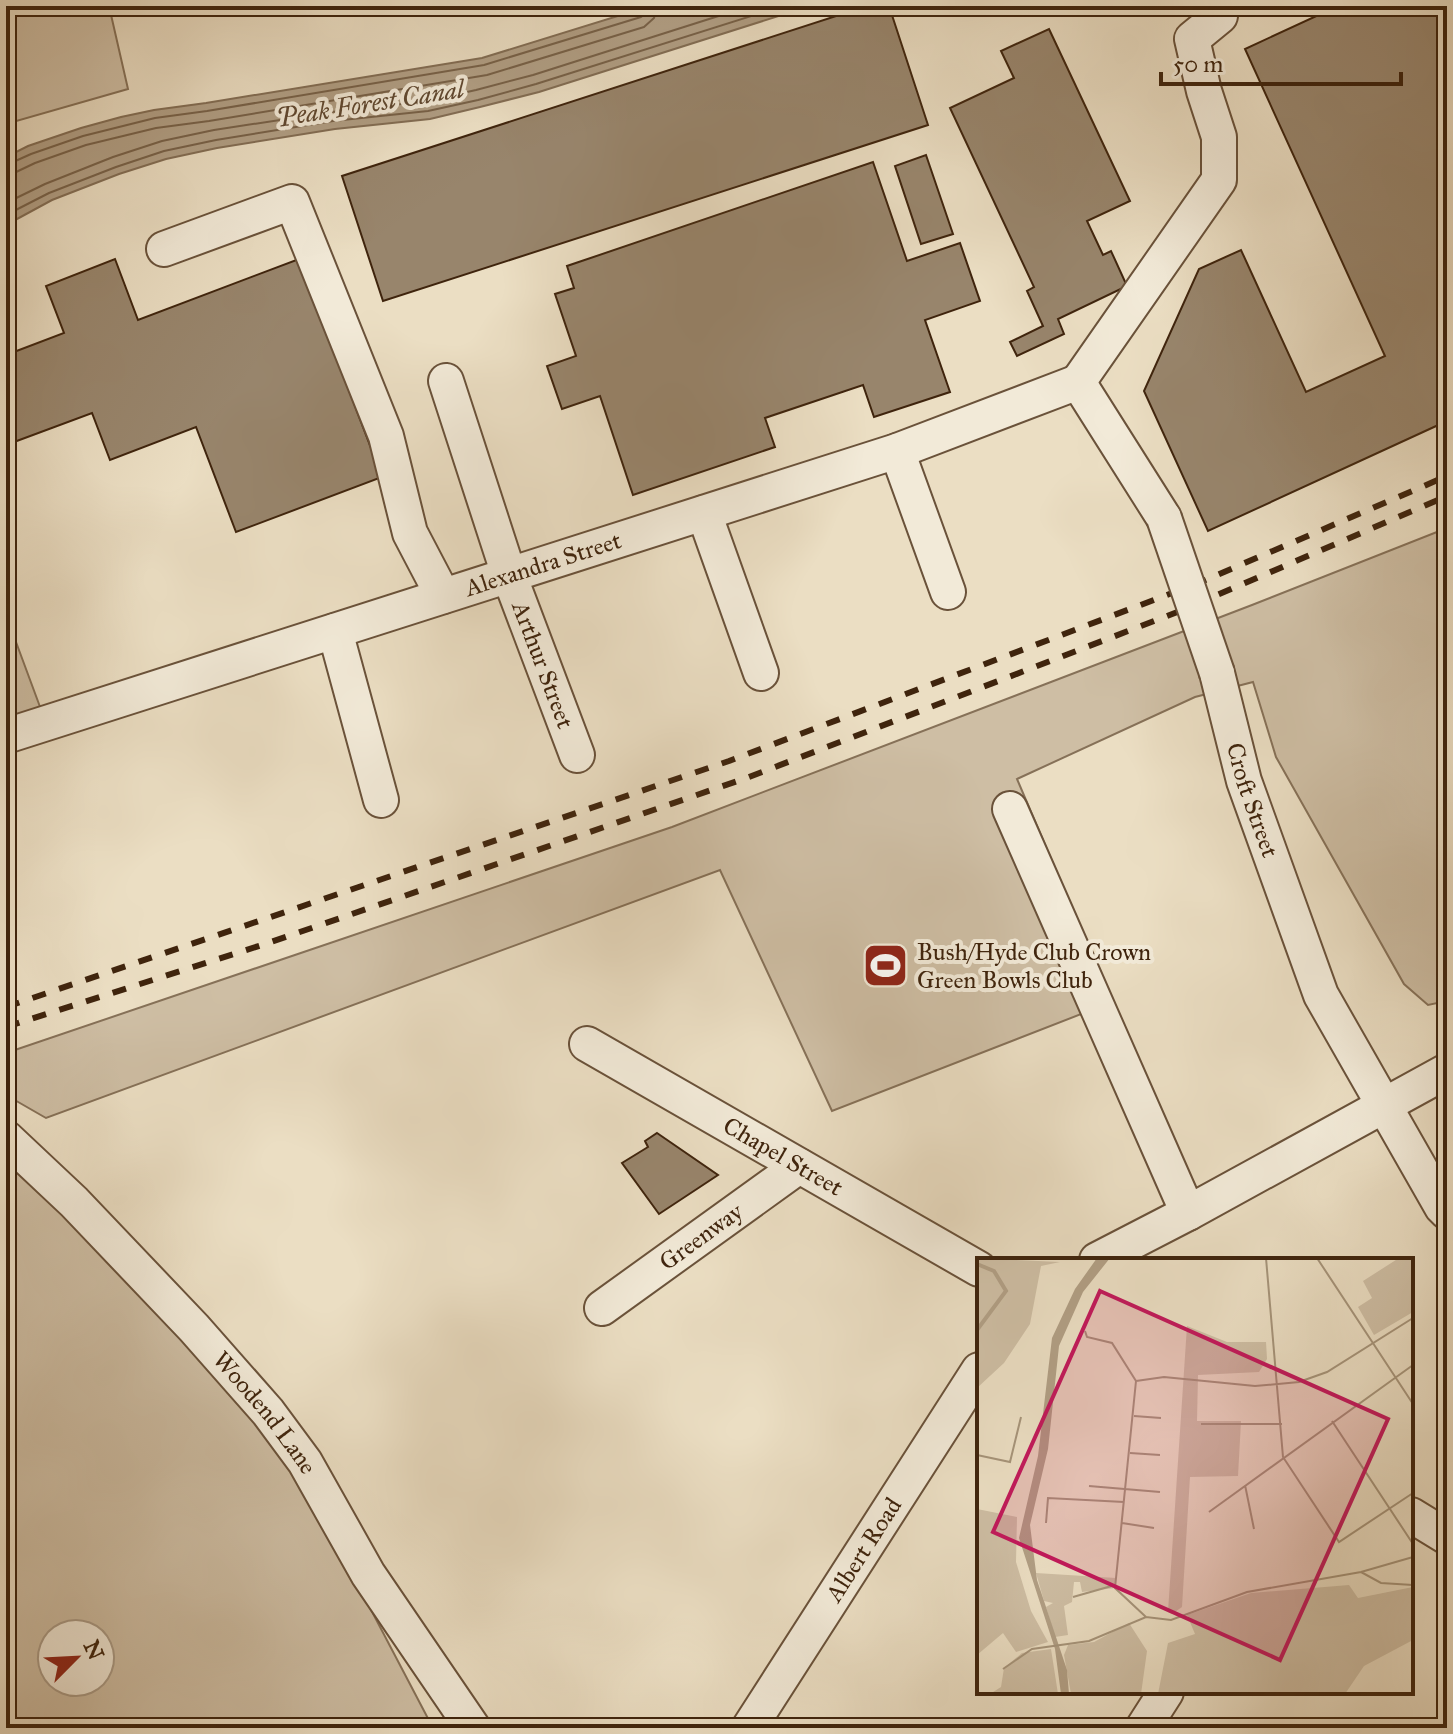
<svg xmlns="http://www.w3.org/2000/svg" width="1453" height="1734" font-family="'IM FELL Great Primer',serif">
  <rect width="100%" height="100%" fill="#ebdec3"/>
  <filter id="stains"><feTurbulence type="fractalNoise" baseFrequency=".0025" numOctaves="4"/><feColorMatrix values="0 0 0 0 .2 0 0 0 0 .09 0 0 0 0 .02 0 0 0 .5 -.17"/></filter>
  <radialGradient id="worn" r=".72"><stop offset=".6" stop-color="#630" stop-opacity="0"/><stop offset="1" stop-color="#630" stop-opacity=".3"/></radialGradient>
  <path fill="#cebea4" stroke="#867158" stroke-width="2" fill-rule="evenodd" d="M6,6h103l19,83 -122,35z
    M1447,528v473l-19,4 -24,-21 -128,-227 -23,-75 -58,15 -178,82 95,223 -280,109 -112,-241 -674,248 -40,-23v-42l666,-226 580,-222z
    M6,615l40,108 -40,13z
    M18,1167l175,181 78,92 54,82 108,206h-427v-549zM52,1634h48v48h-48z"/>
  <path fill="#b19f85" stroke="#836e55" stroke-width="2" d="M650,6h160l-271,86 -59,15 -50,12 -95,10 -118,19 -51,11 -47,15 -67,26 -46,25v-68l22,-11 53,-18 40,-11 33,-7 52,-7 276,-45z"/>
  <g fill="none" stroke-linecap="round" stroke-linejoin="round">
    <path stroke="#786249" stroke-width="2" d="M6,163h5l20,-9 52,-18 72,-18 52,-7 277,-46 157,-48 5,-4 1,-7
      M6,173h8l21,-10 51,-18 70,-17 53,-7 278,-46 157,-48 10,-9 3,-12
      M6,203l39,-19 68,-27 49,-16 52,-11 118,-18 95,-11 49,-11 57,-15 217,-69
      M6,215l43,-22 67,-26 48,-16 52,-11 117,-19 95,-10 50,-11 58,-16 247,-78"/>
  </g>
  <path fill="#98856c" stroke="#3f240d" stroke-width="2" d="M867,6h22l39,119 -545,176 -41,-125z
    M1338,6h109v415l-239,110 -64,-140 55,-122 42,-19 65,142 79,-36 -140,-307z
    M1049,29l81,172 -43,20 16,34 8,-4 16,35 -69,33 6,15 -47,22 -7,-14 33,-16 -16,-35 7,-4 -84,-179 64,-30 -13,-27z
    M926,155l27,79 -32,10 -26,-78z
    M873,162l34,99 53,-18 20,58 -55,19 25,72 -76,25 -11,-32 -98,33 10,29 -142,48 -33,-99 -38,13 -15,-43 29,-10 -21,-62 19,-6 -7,-22z
    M115,259l23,61 161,-61 83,218 -146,55 -40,-105 -86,33 -18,-47 -86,32v-90l58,-22 -18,-47z
    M657,1133l61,42 -59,39 -37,-51 26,-16 -3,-6z"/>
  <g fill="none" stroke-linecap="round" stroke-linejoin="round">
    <defs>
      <g id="minor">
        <path d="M164,249l128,-47 94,234 24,97 33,63"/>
        <path id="s1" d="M446,381l63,194 68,180"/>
        <path d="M1078,382l141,-202v-43l-15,-46 -12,-52 28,-23"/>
        <path d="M1078,382l86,136"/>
        <path d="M897,451l51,141"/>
        <path d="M704,513l57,160"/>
        <path d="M335,631l46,169"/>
        <path id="s2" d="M1217,673l27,108 77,214 121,212 5,5"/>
        <path id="s3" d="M6,736l891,-285 181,-69"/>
        <path d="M1010,809l178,404"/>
        <path id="s4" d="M587,1044l392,225"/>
        <path id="s5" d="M6,1138l68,64 120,126 74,84 37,50 63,112 105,154"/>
        <path d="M1097,1260l91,-47 259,-142"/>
        <path id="s6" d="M602,1308l197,-142"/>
        <path d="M1411,1515l36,22"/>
        <path id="s7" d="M749,1728l230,-358"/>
        <path d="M1143,1728l23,-36"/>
      </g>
    </defs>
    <use href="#minor" stroke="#6a523a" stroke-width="38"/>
    <use href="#minor" stroke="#f2ead8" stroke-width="34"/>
    <path stroke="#3f240d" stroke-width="6" stroke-dasharray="14 14" stroke-linecap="butt" d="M6,1007l723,-246 467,-177 251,-108
      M6,1027l262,-84 481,-166 431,-166 267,-115"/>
    <defs>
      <path id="minor-bridge" d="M1164,518l53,155"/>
    </defs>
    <use href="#minor-bridge" stroke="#6a523a" stroke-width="38" stroke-linecap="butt"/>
    <use href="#minor-bridge" stroke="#f2ead8" stroke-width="34"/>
  </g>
  <defs>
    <symbol id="stadium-square" viewBox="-11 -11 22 22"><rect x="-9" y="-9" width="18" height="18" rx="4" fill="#8f2418" stroke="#f2ead8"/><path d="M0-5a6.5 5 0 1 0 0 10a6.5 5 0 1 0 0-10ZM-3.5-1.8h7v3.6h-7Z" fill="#fff"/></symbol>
  </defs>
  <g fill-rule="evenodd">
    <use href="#stadium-square" x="860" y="940" width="51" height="51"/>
  </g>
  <g text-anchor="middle" stroke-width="8" stroke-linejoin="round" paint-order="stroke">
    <g font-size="24" fill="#3f240d" stroke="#f2ead8">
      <text dy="8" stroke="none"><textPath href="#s3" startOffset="564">Alexandra Street</textPath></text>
      <text dy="8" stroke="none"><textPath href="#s1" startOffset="300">Arthur Street</textPath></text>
      <text dy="8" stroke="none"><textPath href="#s2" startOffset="132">Croft Street</textPath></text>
      <text dy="8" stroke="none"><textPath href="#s4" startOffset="226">Chapel Street</textPath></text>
      <text dy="8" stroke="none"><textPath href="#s6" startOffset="122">Greenway</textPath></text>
      <text dy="8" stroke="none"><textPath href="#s5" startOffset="378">Woodend Lane</textPath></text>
      <text dy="8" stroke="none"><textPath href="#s7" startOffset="212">Albert Road</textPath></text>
    </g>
    <g font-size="24" fill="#3f240d" stroke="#f2ead8" text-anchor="start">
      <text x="917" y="960">Bush/Hyde Club Crown<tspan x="917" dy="28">Green Bowls Club</tspan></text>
    </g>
    <g font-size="26" font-style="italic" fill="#614931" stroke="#f2ead8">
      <text transform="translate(370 103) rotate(-9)" y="9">Peak Forest Canal</text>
    </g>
  </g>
  <g transform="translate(977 1258)">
    <rect width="436" height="436" fill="#ebdec3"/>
    <path d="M0,0l83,4 -19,4 -11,58 -26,39 -27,25zM422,0h14v54l-39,23 -16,-28 14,-9 -9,-17zM210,68l40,16h39l1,17 -8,13 -61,3 -1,46h44l-3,55 -48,1 -8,130 -10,7 -4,-2zM0,251l40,8 -1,45 15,49 17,31 -32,10 -13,-19 -26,22zM59,315l80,5 -1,10 -33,4 -2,-10h-6l-2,20 -8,4 4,29 -13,2 -9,-30 7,-4 -9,-2zM372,327l9,13 55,-11v53l-49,26 -19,28h-187l10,-51 27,-9 -8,-19 64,-22zM152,365l18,28 -6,43h-70l-7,-39 4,-10 26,-3zM74,391l7,45h-68l11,-7 3,-19 18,-15z" fill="#cebea4"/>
    <path d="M120,0h13l-27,34 -24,54 -11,103 -18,76 7,55 30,90 2,24h-8l-6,-45 -36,-111 19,-82 14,-118 23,-49z" fill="#b19f85"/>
    <path fill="none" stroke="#b19f85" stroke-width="4" d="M0,6l17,7 12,20 -29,39"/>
    <path fill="none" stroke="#a6947a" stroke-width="2" d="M289,0l17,199 56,85 74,-49M340,0l96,146M108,73l2,6 25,6 24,38M159,123l28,-4 91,9 44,-4 28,-10 86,-54M159,123l-21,207 31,29M157,158l27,2M355,163l81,123M224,166h81M153,195l30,2M0,197l33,7 11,-45M268,227l9,44M112,228l71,6M232,254l204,-147M69,265l2,-25 76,4M145,265l32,5M384,314l20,11 32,2M96,339l42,-12M26,411l29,-20 57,-8 57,-24 25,3 76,-28 114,-20 52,-15"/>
    <path fill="#c2185b" fill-opacity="0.15" stroke="#c2185b" stroke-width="4" d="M123,33l288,128 -108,241 -287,-128z"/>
    <rect width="436" height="436" fill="none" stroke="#3f240d" stroke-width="4"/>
  </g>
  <rect width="1453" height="1734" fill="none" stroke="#ebdec3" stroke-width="32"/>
  <rect x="8" y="8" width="1437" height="1718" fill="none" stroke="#3f240d" stroke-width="4"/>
  <rect x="16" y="16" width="1421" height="1702" fill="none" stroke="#3f240d" stroke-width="2"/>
  <g transform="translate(76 1658) rotate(66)"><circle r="38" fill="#f2ead8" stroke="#aa9b87" stroke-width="2"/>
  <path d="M0-6L14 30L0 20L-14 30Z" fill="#8f2418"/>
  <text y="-12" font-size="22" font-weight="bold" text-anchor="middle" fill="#3f240d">N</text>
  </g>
  <path d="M1161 72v12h240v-12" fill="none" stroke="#3f240d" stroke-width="4"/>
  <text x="1173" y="72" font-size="24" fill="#3f240d" stroke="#f2ead8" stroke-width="6" paint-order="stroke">50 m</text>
  <rect width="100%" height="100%" filter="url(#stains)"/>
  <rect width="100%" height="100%" fill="url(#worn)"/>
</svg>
